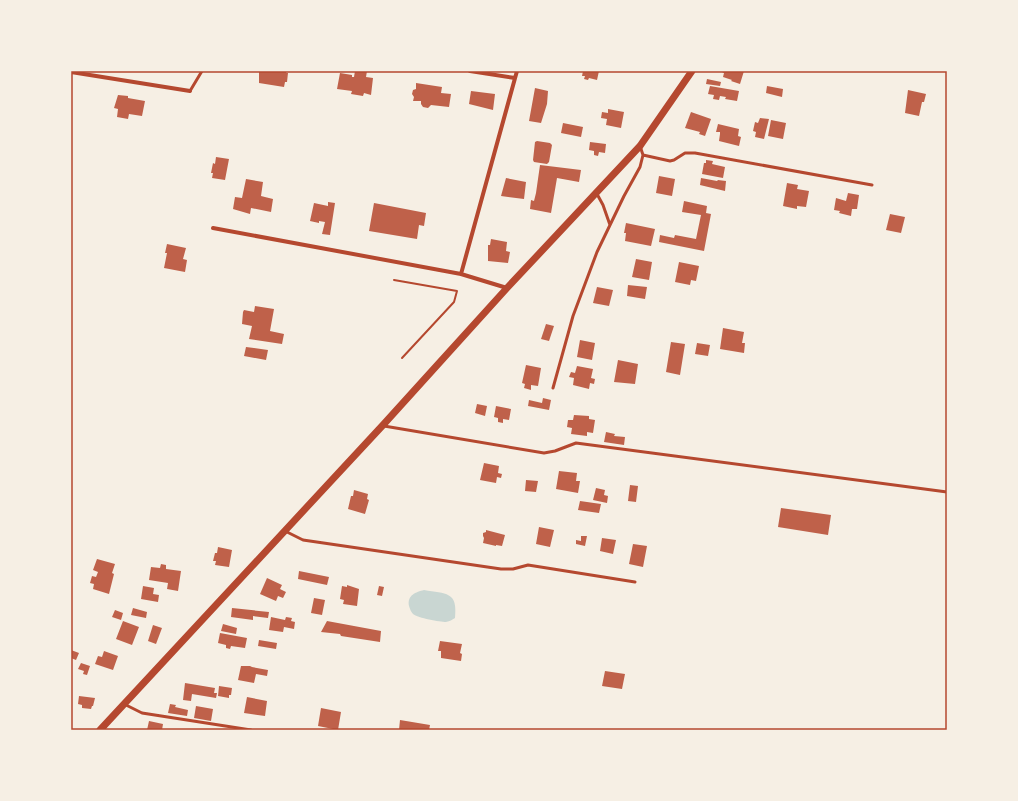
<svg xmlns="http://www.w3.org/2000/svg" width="1018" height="801" font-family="'Archivo Narrow',sans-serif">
  <rect width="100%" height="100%" fill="#f6efe4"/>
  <path fill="#c9d6d2" d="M424,590c22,4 34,1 31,28 -3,2 -5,3 -9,4 -6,0 -28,-4 -33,-8 -2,-2 -3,-5 -4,-8 -2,-11 7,-14 15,-16z"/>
  <path fill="#bf614a" d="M259,71h28l-1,2h2l-1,9h-2l-1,5 -25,-4z
    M355,71h12l-1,6 7,1 -2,17 -7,-2 -1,3 -12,-2 1,-3 -15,-2 3,-16 12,2v2h2z
    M583,71h16l-2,9 -8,-2 -1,2 -4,-1 1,-3h-3z
    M720,71h24l-4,13 -9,-3 1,-1 -9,-3 1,-4z
    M707,79l14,3 -1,4 -14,-2z
    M416,83l26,4 -1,6 10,1 -2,13 -18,-2 -3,3 -5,-1 -2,-3v-3h-8l1,-4 -2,-3 1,-4 3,-1z
    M710,86l29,5 -2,10 -12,-2 1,-2 -6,-1 -1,4 -6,-1 1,-4 -6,-1z
    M767,86l16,3 -1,8 -16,-4z
    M535,88l13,3 -1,13 -6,19 -12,-2z
    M908,90l18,4 -2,8h-2l-3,14 -14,-3z
    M471,91l24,3 -2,16 -24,-6z
    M118,95l10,1v2l17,3 -3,15 -13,-2 -1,5 -11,-2 1,-8 -4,-1z
    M608,109l16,3 -3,16 -15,-3 1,-6 -6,-1 1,-6 6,1z
    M691,112l20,7 -6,17 -6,-2 1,-2 -15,-4z
    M760,118l9,1 -5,20 -9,-2 1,-5 -3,-1 2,-9 3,1z
    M771,120l15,3 -3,16 -15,-3z
    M563,123l20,4 -2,10 -20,-4z
    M718,124l21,5 -1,7 3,1 -2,9 -20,-5 1,-7v-2h-4z
    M537,141l13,2 2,2 -3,17 -2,2 -13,-2 -1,-2 2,-18z
    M590,142l16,2 -1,9 -6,-1 -1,4 -4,-1v-4l-5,-1z
    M216,157l13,2 -4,21 -13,-2 1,-5h-2l2,-10 2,1z
    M706,160l7,1 -1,3 13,3 -2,11 -21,-4 2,-11h2z
    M540,165l41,5 -2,12 -22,-4 -6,35 -21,-4 1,-9 3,1 2,-8z
    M659,176l16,3 -3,17 -16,-3z
    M506,178l20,4 -2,17 -23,-3z
    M701,178l16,3 1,-1 8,1 -1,10 -25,-6z
    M246,179l17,3 -2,14 12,3 -2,13 -20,-4 -1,6 -17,-5 2,-12 7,1z
    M787,183l11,2 -1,4 12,2 -3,16 -9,-1v3l-14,-3z
    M848,193l11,2 -2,14h-5l-1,7 -12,-3 1,-2 -6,-1 2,-12 10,3z
    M684,201l23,5 -1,7 5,1 -7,37 -45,-9 1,-7 14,3 1,-3 21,4 5,-24 -19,-3z
    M328,202l7,1 -5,32 -8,-1 3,-12 -6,-1v2l-9,-2 4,-18 14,3z
    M374,203l52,10 -2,13 -5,-1 -2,14 -48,-8z
    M890,214l15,3 -4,16 -15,-3z
    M626,223l29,6 -4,17 -26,-5 1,-8h-2z
    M491,239l16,3 -1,9 4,1 -2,11 -20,-2v-16h2z
    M167,244l19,4 -3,11 4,1 -2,12 -21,-4 3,-15h-2z
    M636,259l16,3 -3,18 -17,-3z
    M679,262l20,4 -3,15 -5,-1 -1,5 -15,-3z
    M628,285l19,2 -2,12 -18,-3z
    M597,287l16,3 -4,16 -16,-3z
    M255,306l19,3 -4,22 14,3 -2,10 -33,-5 3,-13 -10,-2 1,-12 1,-2 10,2z
    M546,324l8,2 -5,15 -8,-2z
    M723,328l21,4 -2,11h3l-1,10 -24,-4z
    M580,340l15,3 -3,17 -15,-3z
    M671,342l14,2 -5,31 -14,-3z
    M697,343l13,2 -2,11 -13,-2z
    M246,347l22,3 -2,10 -22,-4z
    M618,360l20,4 -3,20 -21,-2z
    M526,365l15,3 -3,18 -7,-1v5l-7,-2 1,-4 -3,-1z
    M577,366l16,3 -2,9 4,1 -1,5 -4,-1 -1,6 -16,-4 1,-7 -5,-1 2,-5 4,1z
    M543,398l8,2 -2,10 -21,-4 1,-6 13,3z
    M477,404l10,2 -2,10 -10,-3z
    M496,406l15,3 -2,11 -6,-1v4l-5,-1v-4l-4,-1z
    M574,415l15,1v3l6,1 -2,13 -6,-1v4l-16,-2 1,-6 -5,-1 1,-7h5z
    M606,432l9,2 -1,2 11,1 -1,8 -20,-3z
    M484,463l15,3 -1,7 4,1 -1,4 -4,-1 -1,6 -16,-3z
    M559,471l18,2 -1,8h4l-2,12 -22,-4z
    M526,480l12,1 -2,11 -11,-1z
    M630,485l8,1 -2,16 -8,-1z
    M596,488l9,2 -1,5 4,1 -1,7 -14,-3z
    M354,490l14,4 -1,5 2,1 -4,14 -17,-5 3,-13h2z
    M580,501l21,3 -2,9 -21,-3z
    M781,508l50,7 -3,20 -50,-8z
    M539,527l15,3 -4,17 -14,-3z
    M486,530l19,5 -3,11 -6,-1v1l-13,-3 1,-5 -1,-2v-3l3,-1z
    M581,536h6l-2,10 -9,-2v-4l5,1z
    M602,538l14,2 -3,14 -13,-3z
    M633,544l14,2 -4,21 -14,-3z
    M218,547l14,3 -3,17 -14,-2 1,-4h-3l2,-8h2z
    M97,559l18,5 -3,9 2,1 -5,20 -16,-5 1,-5 -4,-1 2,-7 4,1 2,-5 -5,-2z
    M161,564l5,1v4l15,2 -3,20 -11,-2 1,-6 -19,-3 2,-13 9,1z
    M299,571l30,6 -2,8 -29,-6z
    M267,578l15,7 -2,4 6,3 -3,6 -5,-2 -2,5 -16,-7z
    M347,585l12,4 -2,17 -14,-2 1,-4 -4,-1 2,-13 5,1z
    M143,586l11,2 -1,6 6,1 -1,7 -17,-3z
    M379,586l5,1 -2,9 -5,-1z
    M314,598l11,2 -3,15 -11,-2z
    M133,608l14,4 -1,6 -15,-3z
    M232,608l37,4 -1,6 -15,-2v4l-22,-3z
    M115,610l8,3 -2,7 -9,-3z
    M271,617l14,3 1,-3 6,1 -1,3 4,1 -1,7 -10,-2 -1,5 -14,-2z
    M123,621l16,6 -7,18 -16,-6z
    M327,621l54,10 -1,11 -39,-6 -1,-2 -19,-2z
    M223,624l14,4 -1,6 -15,-3z
    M153,625l9,3 -6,16 -8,-3z
    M220,633l27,5 -2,10 -14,-2 -1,3 -4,-1v-3l-8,-2z
    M259,640l18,3 -1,6 -18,-3z
    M440,641l22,3 -2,9 2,1 -1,7 -20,-3v-7h-3z
    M71,650l8,3 -3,7 -5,-2z
    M104,651l14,5 -5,14 -18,-6 3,-8 4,1z
    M81,663l9,3 -3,9 -4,-1 1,-3 -6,-2z
    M241,666h9l2,1 16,3 -1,6 -11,-2 -2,9 -16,-3z
    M605,671l20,3 -3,15 -20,-3z
    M185,683l30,5 -1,5h3l-1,5 -24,-4 -1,7 -8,-1z
    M219,686l13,2 -1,7h-2v3l-11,-2z
    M79,696l16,2 -2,8h-1l-1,3 -9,-1v-3l-4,-1z
    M247,697l20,4 -2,15 -21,-3z
    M170,704l6,1 -1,2 13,3 -1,6 -19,-3z
    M196,706l17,3 -2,12 -17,-3z
    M321,708l20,4 -3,18 -20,-4z
    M400,720l30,5 -1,5h-30z
    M149,721l14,3 -1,6h-15z"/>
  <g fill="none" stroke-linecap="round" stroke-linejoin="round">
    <path stroke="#b5482f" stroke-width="2" d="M394,280l63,11 -3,11 -52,56"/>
    <path stroke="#b5482f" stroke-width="3" d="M190,91l12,-20
      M643,155l27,6 4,-1 11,-7h10l177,32
      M597,194l6,11 7,20
      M553,388l20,-72 24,-64 27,-56 16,-29 3,-12 -3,-9
      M384,426l160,27 11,-2 21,-8 371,49
      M285,531l18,9 198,29h12l15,-4 107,17
      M124,704l18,9 109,17"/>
    <path stroke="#b5482f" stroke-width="4" d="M470,71l45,7
      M71,72l119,19
      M213,228l248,46 46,14
      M461,274l56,-203"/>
    <path stroke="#b5482f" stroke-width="7" d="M100,730l283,-305 124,-137 133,-142 52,-75"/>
  </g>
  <rect width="1018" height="801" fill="none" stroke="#f6efe4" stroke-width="144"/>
  <rect x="72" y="72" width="874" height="657" fill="none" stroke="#b5482f" stroke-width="1.5"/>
</svg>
